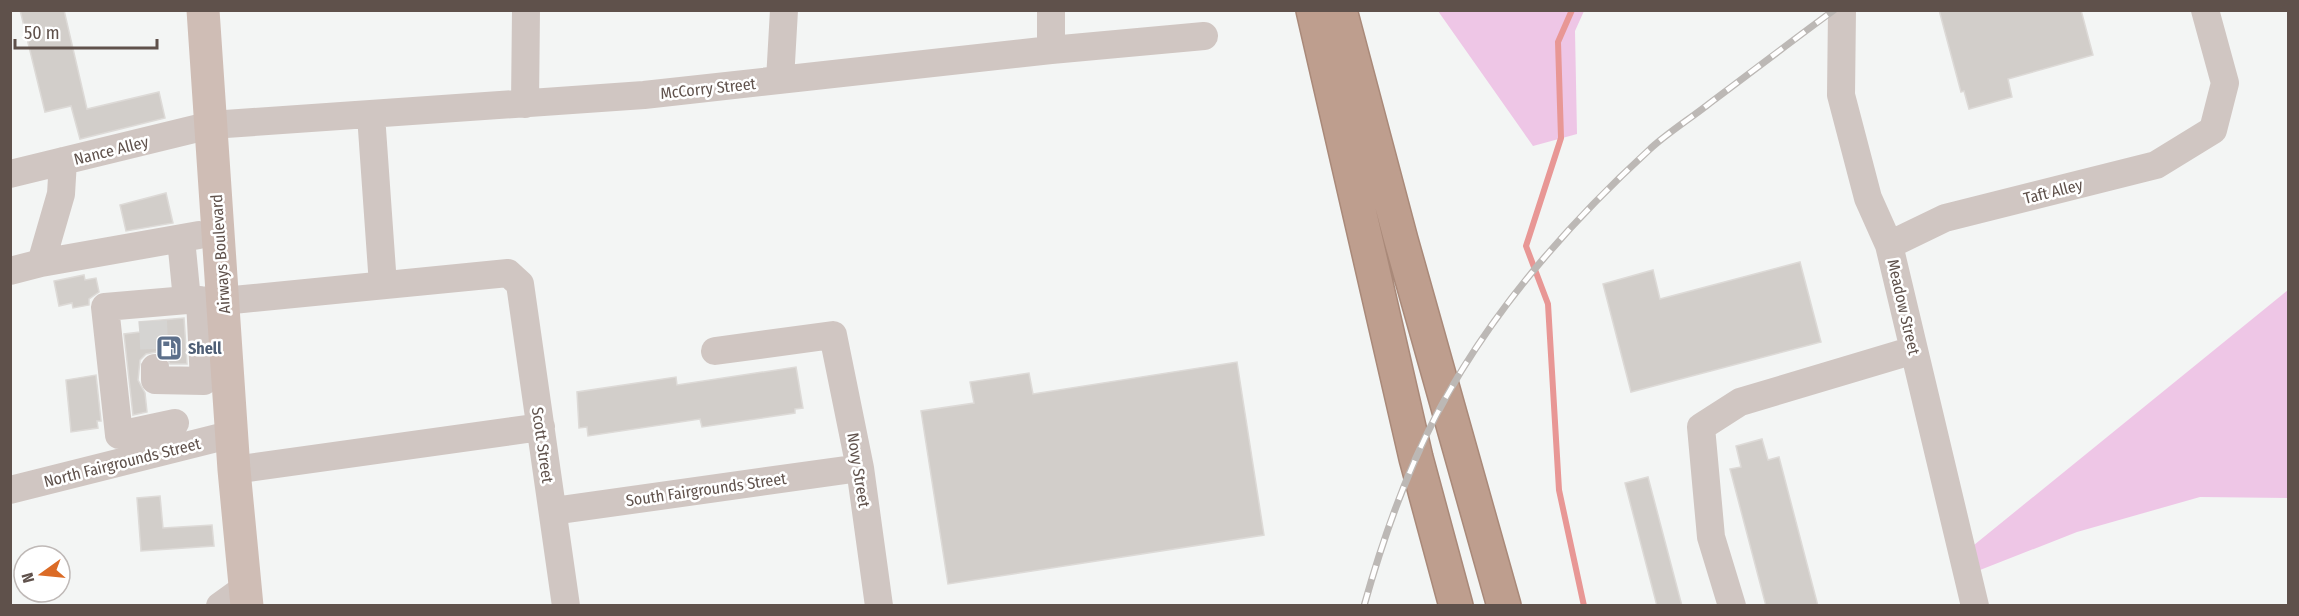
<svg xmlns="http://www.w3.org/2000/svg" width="2299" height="616" font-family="'Fira Sans Condensed',sans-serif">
  <rect width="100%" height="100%" fill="#f3f5f4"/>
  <path fill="#eec6e6" d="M1438,11h146l-9,20 2,103 -44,12z
    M2288,290v208l-88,-1 -123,35 -97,38 -6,-25z"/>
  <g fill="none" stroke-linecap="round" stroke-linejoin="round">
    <path stroke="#e89795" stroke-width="6" d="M1572,10l-14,32 3,96 -35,108 22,58 11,186 25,116"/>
  </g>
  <path fill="#d2ceca" stroke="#dddad7" stroke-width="1.5" d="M20,10h44l23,99 72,-17 6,26 -85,21 -9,-33 -26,6z
    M1939,10h142l12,45 -85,24 4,18 -43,12 -5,-18 -3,1z
    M166,193l7,30 -47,8 -6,-26z
    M1800,262l21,80 -190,50 -28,-108 50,-14 7,29z
    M84,275l1,5 11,-2 3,14 -10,7v6l-16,3 -1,-5 -13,3 -5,-25z
    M184,318l3,46h-17l-6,-10 -8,-2 -10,2 -6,6 -2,20 7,13 2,19 -14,3 -9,-81 16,-2 -1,-10z
    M1237,362l27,173 -316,49 -27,-173 53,-8 -4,-21 59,-9 4,21z
    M796,367l7,41 -8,1v4l-93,14 -2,-8 -112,17 -1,-9 -8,1 -2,-36 99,-15 1,8z
    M96,375l5,46h-4l1,7 -27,4 -5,-52z
    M1762,439l6,21 11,-3 39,149h-52l-36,-137 11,-2 -5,-21z
    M1648,477l34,129h-25l-32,-123z
    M160,496l3,32 49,-3 2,21 -73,5 -4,-53z"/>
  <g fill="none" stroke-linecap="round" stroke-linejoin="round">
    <path stroke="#d5d4d2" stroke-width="28" stroke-dasharray="28 14" stroke-linecap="butt" d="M153,321l2,47"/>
    <defs>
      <path id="highway" d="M1313,10l103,448 40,148
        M1340,10l61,230 103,366"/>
    </defs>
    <use href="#highway" stroke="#a98979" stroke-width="36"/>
    <path stroke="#d0c6c2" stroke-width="28" d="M1842,10l-1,85 27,103 21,47 86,361
      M1051,50v-40
      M780,80l4,-70
      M525,104l1,-94
      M371,115l12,170
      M10,174l201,-49 433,-30 407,-45 153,-14
      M181,239l6,61 36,1 285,-28 12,11 46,322
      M1889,245l56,-27 211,-53 57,-35 12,-47 -20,-73
      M41,263l20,-69 2,-33
      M10,271l31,-8 158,-28
      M715,351l118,-16 27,133 19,138
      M155,368v12l49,1 -4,-81
      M175,423l-56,12 -14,-128 82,-7
      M234,470l307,-43
      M10,490l223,-56
      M553,511l307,-43
      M220,606l25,-18
      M1732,606l-21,-69 -10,-110 39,-25 174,-52"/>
    <path stroke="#cfbdb5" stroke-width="33" d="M203,10l31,460 13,136"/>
    <use href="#highway" stroke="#be9e8e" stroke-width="33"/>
    <defs>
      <path id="rail" d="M1364,606c14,-50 30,-98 51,-146 51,-119 139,-223 234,-310 18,-17 41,-31 61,-47 41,-31 82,-62 124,-93"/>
    </defs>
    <use href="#rail" stroke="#bcb8b5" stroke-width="7"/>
    <use href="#rail" stroke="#fff" stroke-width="4.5" stroke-dasharray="14" stroke-linecap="butt"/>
  </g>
  <defs>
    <symbol id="fuel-square" viewBox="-11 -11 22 22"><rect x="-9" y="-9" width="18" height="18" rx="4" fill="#5c6f8a" stroke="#fff"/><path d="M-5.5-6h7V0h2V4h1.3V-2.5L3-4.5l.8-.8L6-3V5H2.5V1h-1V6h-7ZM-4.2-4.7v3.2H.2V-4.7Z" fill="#fff"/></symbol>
  </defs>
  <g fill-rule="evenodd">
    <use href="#fuel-square" x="154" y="333" width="30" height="30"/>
  </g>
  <g text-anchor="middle" stroke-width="5" stroke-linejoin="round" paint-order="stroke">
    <g font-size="16" fill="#5f514b" stroke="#fff">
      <text transform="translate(708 88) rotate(-6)" y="6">McCorry Street</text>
      <text transform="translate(111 150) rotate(-14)" y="6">Nance Alley</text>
      <text transform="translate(2053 191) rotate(-14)" y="6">Taft Alley</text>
      <text transform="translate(220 254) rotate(-94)" y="6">Airways Boulevard</text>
      <text transform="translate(1904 307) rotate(77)" y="6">Meadow Street</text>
      <text transform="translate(543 445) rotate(82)" y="6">Scott Street</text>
      <text transform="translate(122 462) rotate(-14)" y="6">North Fairgrounds Street</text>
      <text transform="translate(859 470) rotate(81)" y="6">Novy Street</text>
      <text transform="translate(706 489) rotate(-8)" y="6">South Fairgrounds Street</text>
    </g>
    <g font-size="16" font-weight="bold" fill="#4e5e75" stroke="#fff" text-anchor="start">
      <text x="188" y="354">Shell</text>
    </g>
  </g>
  <rect width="2299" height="616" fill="none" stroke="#5f514b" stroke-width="24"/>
  <g transform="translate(42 574) rotate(255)"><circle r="28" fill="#ffffff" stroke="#bfb9b7" stroke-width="1.5"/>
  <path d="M0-4.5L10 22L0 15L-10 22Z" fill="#db6b26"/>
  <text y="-9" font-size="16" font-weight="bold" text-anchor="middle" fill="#5f514b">N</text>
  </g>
  <path d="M15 39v9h142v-9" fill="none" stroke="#5f514b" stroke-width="3"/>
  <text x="24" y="39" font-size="18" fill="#5f514b" stroke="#ffffff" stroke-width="4.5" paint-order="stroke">50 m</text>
</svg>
